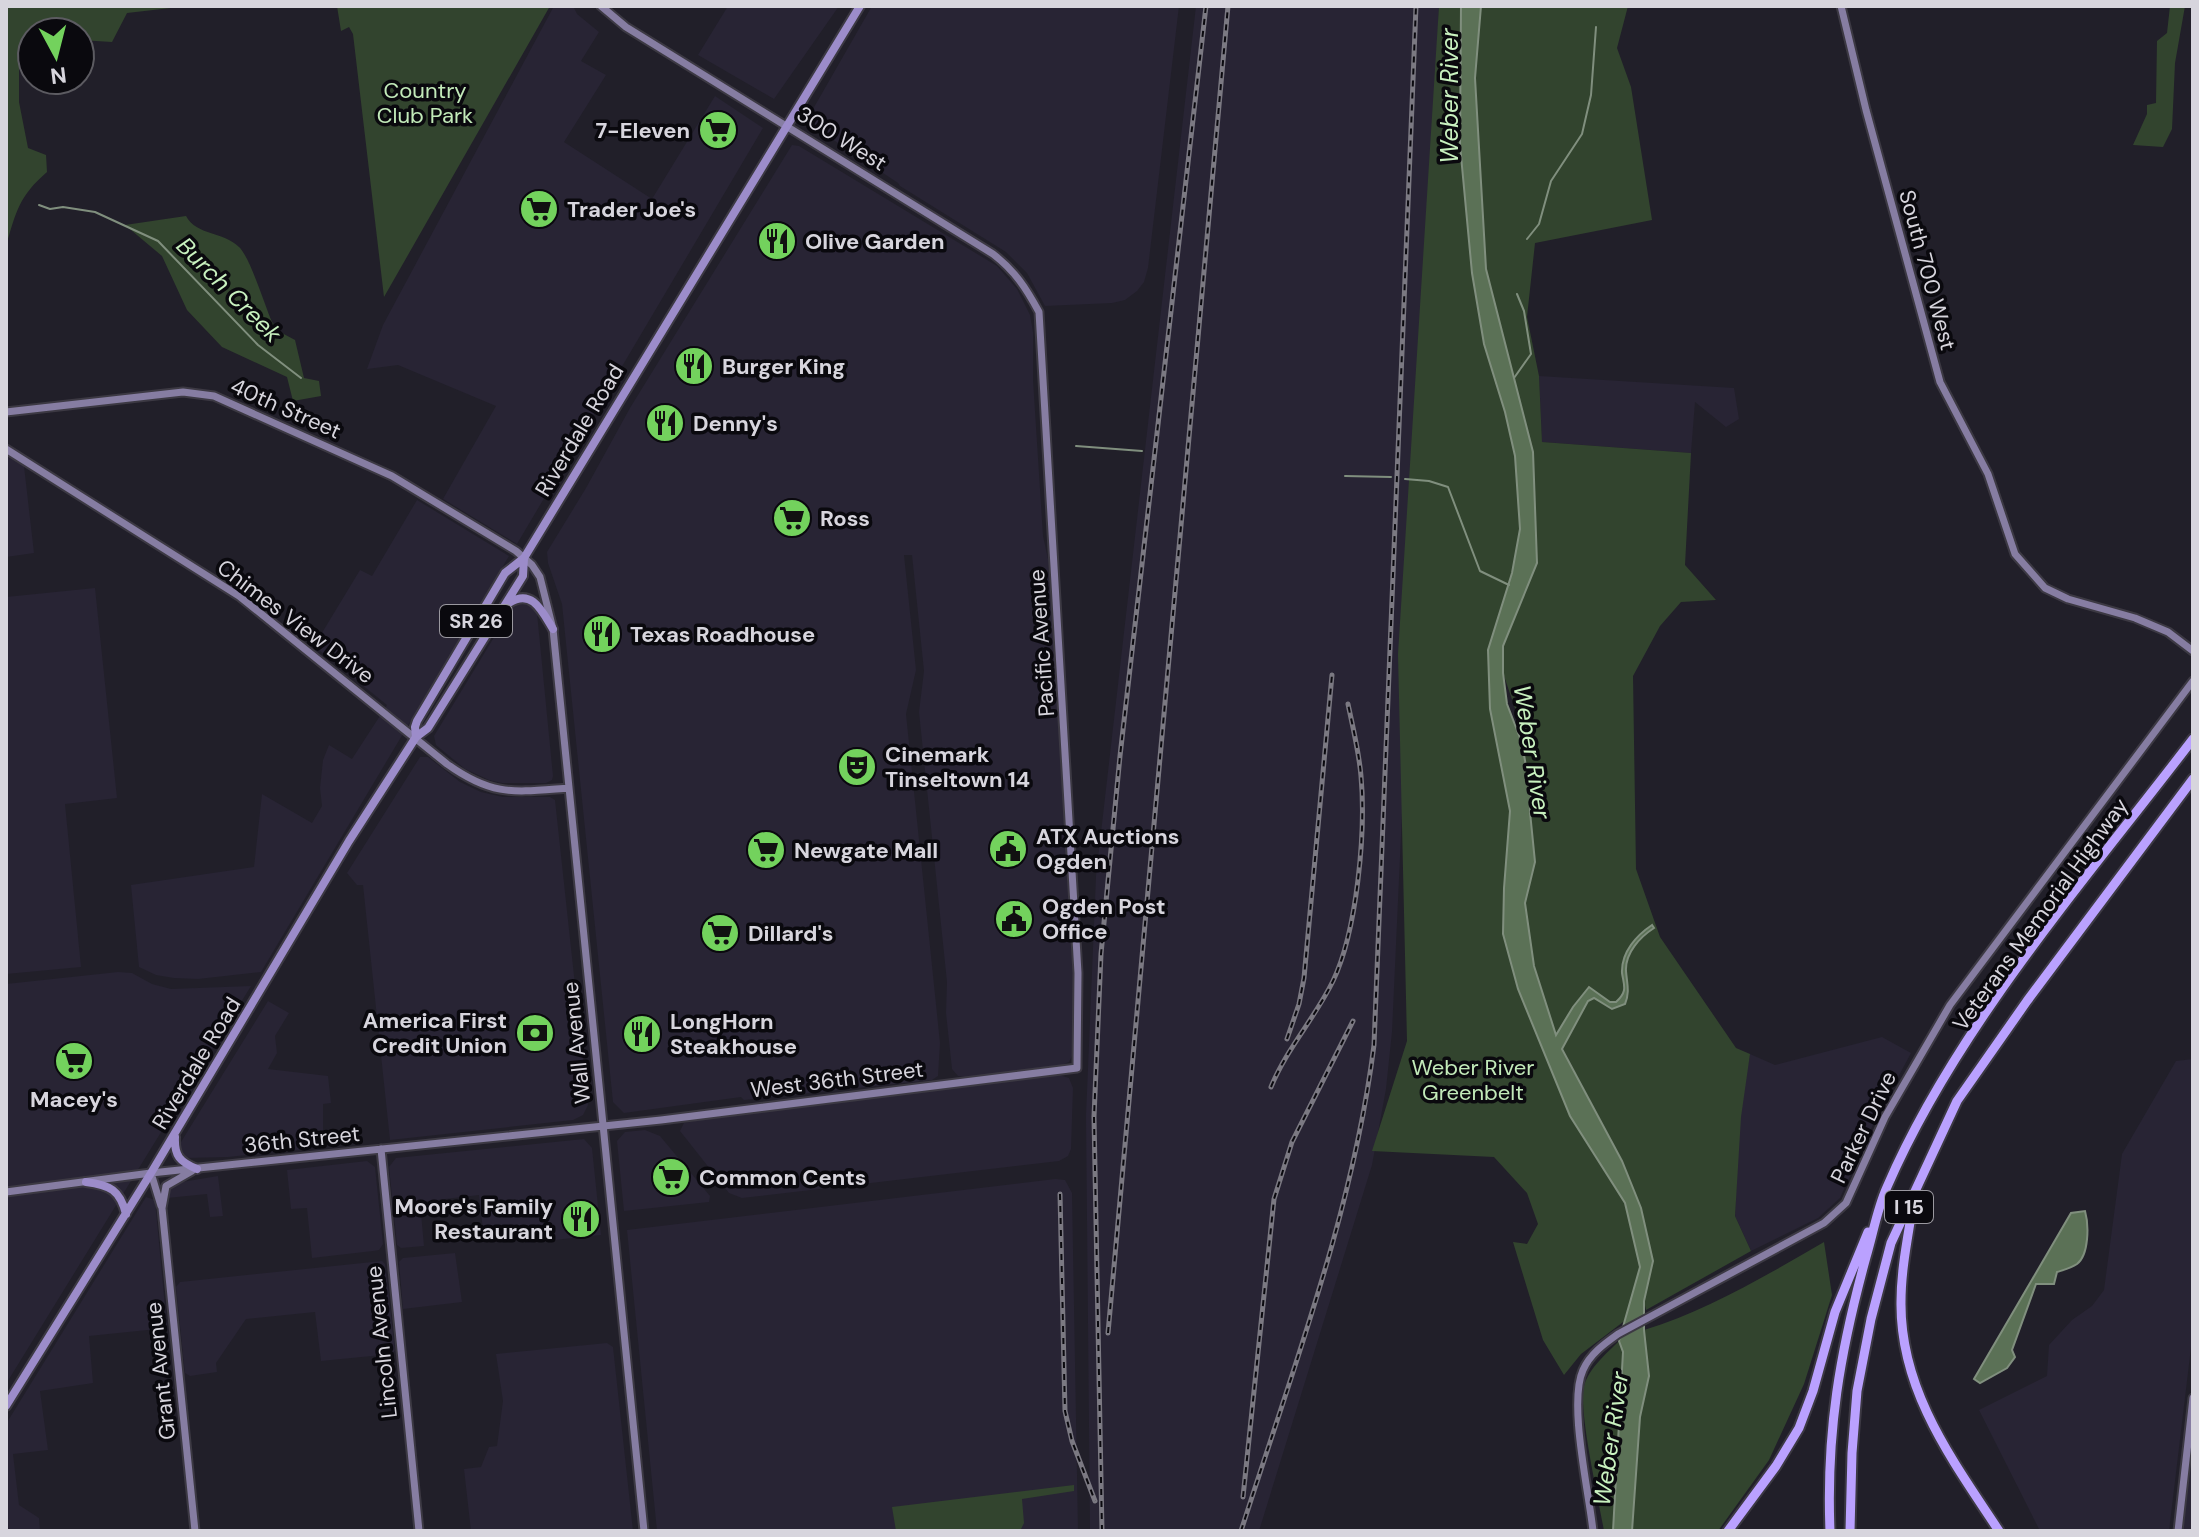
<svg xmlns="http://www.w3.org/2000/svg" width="2199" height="1537" font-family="'DM Sans',sans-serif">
  <rect width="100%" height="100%" fill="#211f29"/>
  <path fill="#282434" d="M554,6h19l4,8 22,18 -18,29 25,14 -42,67 88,57 63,-103 48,32 -246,416 -74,-45 53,-93 -98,-41 -31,4 16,-44z
    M728,6h111l-65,93 -76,-44z
    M872,6h307l-31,262 -4,14 -7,9 -12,9 -13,3 -67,3 -18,-33 -21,-21 -106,-66 -2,-3 -87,-58 -2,-9z
    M1196,6h243l-47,1026 -6,57 -14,76 -113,366h-169l-4,-415 10,-240z
    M792,145l7,1 198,120 20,23 13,26 3,17v48l10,156 5,23 27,425 -1,68 -5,10 -7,3 -96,12 -8,-1 -6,-7 -6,-56 1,-31 -28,-270 5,-41 -12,-116h-8l12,115 -10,44 34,329 -2,33 -6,4 -188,20 -3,-3 -117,16 -11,-11 -51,-498 -14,-41 -1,-11 39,-64 44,-80z
    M1539,376l195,12 5,31 -13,8 -31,-25 -4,51 -149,-11z
    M6,456l18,10 10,87 -28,4z
    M417,500l92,56 -248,416 -63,7 -24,-1 -18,-3 -17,-8 -8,-82 123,-18 8,-73 50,29 10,-17 -2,-18 3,-28 6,-15 23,14 35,-54 -73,-59 46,-76 12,6z
    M95,588l22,210 -52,6 16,163 -75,7v-377z
    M526,601l9,7 2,5 16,163 -1,4 -6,3h-44l-13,-3 -24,-11 -29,-24 -2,-9 79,-130z
    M420,757h8l32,25 21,10 22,5h47l5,3 33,305 -5,10 -10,5 -183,20 -27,-255h-6l-10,-12z
    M118,972l14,1 20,11 19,5 80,-3 -245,398v-400z
    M268,1001l21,12 -14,23 2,17 -9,16 60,7 3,27 -8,1v43l-95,10 -43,1 -7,-10 3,-6z
    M1882,1037l29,16 -35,65 -36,80 -22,20 -67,33 -16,-35 4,-100 11,-62 25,11z
    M2193,1059v272l-24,200h-129l-61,-121 68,-34 2,-31 23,-25 20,-14 12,-16 18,-136 54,-93z
    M1056,1074l13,4 4,10 -2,61 -3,7 -9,5 -317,37 -13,-5 -49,-62 4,-8 74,-14z
    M645,1130l15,6 50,60 -1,6 -85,9 -7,-70 8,-9z
    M584,1139l8,9 9,87 -75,8 -1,-8 -41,4 -5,-44 -59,7 4,44 -23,2 -4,-3 -8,-78 7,-9z
    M367,1161l8,6 8,77 -4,6 -6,1 -61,7 -5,-50 -16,1 -4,-39z
    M218,1176l5,40 -13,1 -3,-23 -40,4 3,-14z
    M1055,1179l10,1 7,13 6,338h-421l-30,-301z
    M146,1197l9,3 12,128 -78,8 4,47 -53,8 8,59 -35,4 6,51 20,13 1,13h-34v-107z
    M455,1253l7,49 -59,7 -4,-47 4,-4z
    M382,1261l3,3 10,86 -3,4 -71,7 -6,-49 -69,7 -30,44 1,9 -27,4 -5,-3 -9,-86 4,-5z
    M607,1343l6,4 20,184h-162l-7,-62 17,-2 8,-20 8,-1 6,-45 -7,-47z
    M2193,1450v81h-10z"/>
  <path fill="#32442e" d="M6,6h182l-61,7 -15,29 -32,-2v-8h-48v33l-13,-3v40l9,46 18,7 1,17c-28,24 -31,40 -41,74z
    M337,6h213l-166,291 -31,-263 -4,-7 -8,4z
    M1439,6h22l-1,139 45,267 10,44 5,73 -8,44 -24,77 9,83 13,78 -6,77 -1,46 15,55 52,127 55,87 15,64 -13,52 -46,35 -17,21 -21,-35 -30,-98 14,2 11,-20 -11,-31 -33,-36 -122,-6 35,-110 -9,-387z
    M1481,6h147l-11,42 14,39 21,133 -117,23 -8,74 12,59 3,66 149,11 -6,112 31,35 -35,2 -21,24 -27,50 3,193 24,68 76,111 14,6 -9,63 -6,99 16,35 -105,59 -2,-9 9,-40 -12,-53 -19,-47 -66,-125 -22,-70 -9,-63 10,-41 -5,-50 1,-16 -12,-76 -16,-47v-26l34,-84 -4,-111 -47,-183 -11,-191z
    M2170,6h15l-10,57 -3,66 -9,18 -30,-2 14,-31v-9l9,-2 1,-62 10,-8z
    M186,216c11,20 37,15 53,31 11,10 26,59 33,75l8,10 15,8 9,38 15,3 2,15 -28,5 -6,-24 -65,-30 -35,-37 -25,-54 -37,-31z
    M1824,1242l8,53 -28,89 -35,76 -51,71h-86l8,-114 9,-41 -5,-46c63,-19 123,-55 180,-88z
    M1619,1341l4,11 -10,179h-9c-5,-30 -26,-121 -20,-145 5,-18 22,-32 35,-45z
    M1074,1485v6l-52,8 2,24 -4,8h-124l-4,-24z"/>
  <path fill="#5b7156" stroke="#808f7e" stroke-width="2" d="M1461,6h20l-6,72 11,191 47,183 4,111 -34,83v27l4,31 15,39 9,53 -1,16 5,50 -10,41 9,63 22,69 17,-28 16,-20 21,15h6c12,-11 8,-16 6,-29 -1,-21 15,-38 30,-48l2,3c-14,9 -29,25 -28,43 1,13 4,21 -1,33l-13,5 -18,-11 -6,3 -26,48 60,112 19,47 12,53 -9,40v29l5,46 -9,41 -8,114h-19l10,-179 -4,-11 21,-74 -15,-64 -55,-87 -52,-127 -15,-55 1,-46 6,-77 -20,-102 -2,-59 24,-77 8,-44 -5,-73 -10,-44 -21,-68 -12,-71 -12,-128z
    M2085,1211c4,14 4,44 -8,53 -6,4 -14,6 -20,8l-3,12h-18l-24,66 3,7 -8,11 -27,15 -6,-4 97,-166z"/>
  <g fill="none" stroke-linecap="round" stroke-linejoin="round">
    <path stroke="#808f7e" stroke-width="2" d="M39,205l11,4 13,-2 32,5 63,29 100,104 43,33
      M1527,239l12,-15 12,-43 31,-47 9,-39 5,-68
      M1514,378l17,-24 -7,-43 -7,-17
      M1076,446l66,5
      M1345,476l46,1
      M1405,479l24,2 19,6 32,84 29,14"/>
    <defs>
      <path id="secondary" d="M1841,6l25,104 74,272 48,92 27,80 30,34 23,11 67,19 33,14 25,19
        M6,412l177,-20 31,4 178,80 124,75 16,14 8,12 13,52 91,902
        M6,449l233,147 208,168c46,33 67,28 122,24
        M381,1149l38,382
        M192,1171l-26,15 -4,22 33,323
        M151,1173l10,33
        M6,1192l145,-19 510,-53 416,-52 1,-95 -39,-661c-13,-24 -24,-41 -46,-58l-367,-227 -25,-21
        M1593,1531c-4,-39 -25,-128 -10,-161 7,-16 21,-26 35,-36l206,-111 22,-20 39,-86 65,-112 243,-324
        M2178,1531l15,-133"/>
      <path id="primary" d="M509,603c23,-15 33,8 44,26
        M416,737l-1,-10 2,-6 88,-148 19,-15 336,-552
        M175,1137c-1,19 5,25 22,32
        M86,1182c24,3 34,8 40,32
        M6,1406l145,-233 198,-332 67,-104 12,-9 95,-152 1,-18"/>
      <path id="highway" d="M1913,1204c-5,33 -12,65 -12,98 -1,89 52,159 98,229
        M1728,1531l48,-65 23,-38 14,-37 22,-79 33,-80
        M1830,1531c-4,-99 10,-179 36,-274 7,-23 11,-48 21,-70 69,-160 200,-309 306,-448
        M1850,1531l2,-78 5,-62 14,-72 20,-76 66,-142 70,-100 166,-222"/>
    </defs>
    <use href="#secondary" stroke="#3c3943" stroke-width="11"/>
    <use href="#primary" stroke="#3c3943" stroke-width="12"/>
    <use href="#highway" stroke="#3c3943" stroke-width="13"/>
    <use href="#secondary" stroke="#867da2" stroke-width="7"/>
    <use href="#primary" stroke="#9c8cca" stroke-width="8"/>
    <use href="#highway" stroke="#baa1ff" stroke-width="9"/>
    <defs>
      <path id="rail" d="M1287,1039l12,-35 5,-26 28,-303
        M1271,1087c16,-39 44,-69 62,-106 24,-50 33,-149 28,-205 -2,-24 -8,-48 -13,-72
        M1060,1194l5,217 7,30 23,60
        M1108,1333l120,-1327
        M1243,1497l31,-298 18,-57 61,-121
        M1102,1531l-8,-414 7,-163 19,-198 86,-750
        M1241,1531c51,-160 112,-319 133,-486l42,-1039"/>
    </defs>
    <use href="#rail" stroke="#7b7982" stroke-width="5"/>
    <use href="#rail" stroke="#0a090e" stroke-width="2" stroke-dasharray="6" stroke-linecap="butt"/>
  </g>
  <defs>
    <symbol id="supermarket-disc" viewBox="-11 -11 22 22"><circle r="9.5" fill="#73d25d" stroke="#0a090e"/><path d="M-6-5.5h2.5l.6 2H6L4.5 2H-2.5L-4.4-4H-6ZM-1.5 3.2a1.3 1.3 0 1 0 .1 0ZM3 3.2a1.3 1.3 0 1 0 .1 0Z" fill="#111"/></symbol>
    <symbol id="restaurant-disc" viewBox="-11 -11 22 22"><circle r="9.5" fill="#73d25d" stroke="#0a090e"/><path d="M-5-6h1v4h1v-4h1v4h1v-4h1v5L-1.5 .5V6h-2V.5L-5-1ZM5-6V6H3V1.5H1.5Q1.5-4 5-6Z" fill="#111"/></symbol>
    <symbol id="theatre-disc" viewBox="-11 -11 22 22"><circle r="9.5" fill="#73d25d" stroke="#0a090e"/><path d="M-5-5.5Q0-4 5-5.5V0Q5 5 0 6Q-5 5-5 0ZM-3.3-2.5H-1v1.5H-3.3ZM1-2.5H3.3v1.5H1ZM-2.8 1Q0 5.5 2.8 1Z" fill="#111"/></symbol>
    <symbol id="civic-disc" viewBox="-11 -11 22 22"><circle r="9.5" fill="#73d25d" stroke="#0a090e"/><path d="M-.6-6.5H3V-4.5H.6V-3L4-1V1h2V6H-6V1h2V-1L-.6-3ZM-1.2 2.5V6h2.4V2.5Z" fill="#111"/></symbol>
    <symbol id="bank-disc" viewBox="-11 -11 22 22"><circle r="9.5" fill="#73d25d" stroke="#0a090e"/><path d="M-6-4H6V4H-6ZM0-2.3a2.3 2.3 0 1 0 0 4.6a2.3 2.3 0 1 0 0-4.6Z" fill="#111"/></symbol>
  </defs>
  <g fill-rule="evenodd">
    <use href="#supermarket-disc" x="696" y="108" width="44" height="44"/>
    <use href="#supermarket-disc" x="517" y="187" width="44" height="44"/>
    <use href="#restaurant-disc" x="755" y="219" width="44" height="44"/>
    <use href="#restaurant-disc" x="672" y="344" width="44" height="44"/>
    <use href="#restaurant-disc" x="643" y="401" width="44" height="44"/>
    <use href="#supermarket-disc" x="770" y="496" width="44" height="44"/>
    <use href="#restaurant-disc" x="580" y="612" width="44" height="44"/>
    <use href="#theatre-disc" x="835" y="745" width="44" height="44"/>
    <use href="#civic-disc" x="986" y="827" width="44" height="44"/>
    <use href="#supermarket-disc" x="744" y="828" width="44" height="44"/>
    <use href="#civic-disc" x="992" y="897" width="44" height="44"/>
    <use href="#supermarket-disc" x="698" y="911" width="44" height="44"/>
    <use href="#bank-disc" x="513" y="1011" width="44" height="44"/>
    <use href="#restaurant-disc" x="620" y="1012" width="44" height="44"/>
    <use href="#supermarket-disc" x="52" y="1039" width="44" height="44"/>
    <use href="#supermarket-disc" x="649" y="1155" width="44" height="44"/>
    <use href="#restaurant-disc" x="559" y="1197" width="44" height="44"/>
  </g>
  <g text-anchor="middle" stroke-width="7" stroke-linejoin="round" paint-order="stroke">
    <g fill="#0a090e" stroke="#9a989f" stroke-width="2">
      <rect x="440" y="605" width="72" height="32" rx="6"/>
      <rect x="1885" y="1191" width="48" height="32" rx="6"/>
    </g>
    <g font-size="20" font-weight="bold" fill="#d7d5dd">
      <text x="476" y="628">SR 26</text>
      <text x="1909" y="1214">I 15</text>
    </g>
    <g font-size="22" fill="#c2eab9" stroke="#0a090e">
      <text x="425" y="98">Country<tspan x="425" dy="25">Club Park</tspan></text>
      <text x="1473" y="1075">Weber River<tspan x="1473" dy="25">Greenbelt</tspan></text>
    </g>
    <g font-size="22" font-weight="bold" fill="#d7d5dd" stroke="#0a090e" text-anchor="start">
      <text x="690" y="138" text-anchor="end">7-Eleven</text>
      <text x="567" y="217">Trader Joe's</text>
      <text x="805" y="249">Olive Garden</text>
      <text x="722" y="374">Burger King</text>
      <text x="693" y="431">Denny's</text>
      <text x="820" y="526">Ross</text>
      <text x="630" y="642">Texas Roadhouse</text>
      <text x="885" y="762">Cinemark<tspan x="885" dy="25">Tinseltown 14</tspan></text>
      <text x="1036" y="844">ATX Auctions<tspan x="1036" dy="25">Ogden</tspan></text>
      <text x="794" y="858">Newgate Mall</text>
      <text x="1042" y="914">Ogden Post<tspan x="1042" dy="25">Office</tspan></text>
      <text x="748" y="941">Dillard's</text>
      <text x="507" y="1028" text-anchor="end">America First<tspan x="507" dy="25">Credit Union</tspan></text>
      <text x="670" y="1029">LongHorn<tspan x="670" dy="25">Steakhouse</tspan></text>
      <text x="74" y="1107" text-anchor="middle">Macey's</text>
      <text x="699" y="1185">Common Cents</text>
      <text x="553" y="1214" text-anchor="end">Moore's Family<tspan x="553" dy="25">Restaurant</tspan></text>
    </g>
    <g font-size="22" fill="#d7d5dd" stroke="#0a090e">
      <text transform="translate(842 138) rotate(32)" y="8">300 West</text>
      <text transform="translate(1928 270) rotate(75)" y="8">South 700 West</text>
      <text transform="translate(286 408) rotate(24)" y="8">40th Street</text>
      <text transform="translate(579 430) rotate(-59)" y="8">Riverdale Road</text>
      <text transform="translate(296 621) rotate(37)" y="8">Chimes View Drive</text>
      <text transform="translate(1041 643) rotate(-94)" y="8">Pacific Avenue</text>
      <text transform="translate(2040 914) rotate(-54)" y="8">Veterans Memorial Highway</text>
      <text transform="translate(576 1043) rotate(-96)" y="8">Wall Avenue</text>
      <text transform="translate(196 1063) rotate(-59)" y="8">Riverdale Road</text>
      <text transform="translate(837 1079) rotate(-7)" y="8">West 36th Street</text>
      <text transform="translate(1863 1127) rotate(-64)" y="8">Parker Drive</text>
      <text transform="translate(302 1139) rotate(-6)" y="8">36th Street</text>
      <text transform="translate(381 1342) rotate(-96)" y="8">Lincoln Avenue</text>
      <text transform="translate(160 1371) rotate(-96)" y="8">Grant Avenue</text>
    </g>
    <g font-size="24" font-style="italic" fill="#c8f1bf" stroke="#0a090e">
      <text transform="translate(1450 96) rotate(-90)" y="8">Weber River</text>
      <text transform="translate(229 290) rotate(45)" y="8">Burch Creek</text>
      <text transform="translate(1532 752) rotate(81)" y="8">Weber River</text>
      <text transform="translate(1611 1439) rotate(-82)" y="8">Weber River</text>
    </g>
  </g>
  <rect width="2199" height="1537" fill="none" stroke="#d7d5dd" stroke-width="16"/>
  <g transform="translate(56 56) rotate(173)"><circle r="38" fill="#0a090e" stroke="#5c5b61" stroke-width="2"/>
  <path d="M0-6L14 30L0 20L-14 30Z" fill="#73d25d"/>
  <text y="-12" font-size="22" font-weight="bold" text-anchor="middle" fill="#d7d5dd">N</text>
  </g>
</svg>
